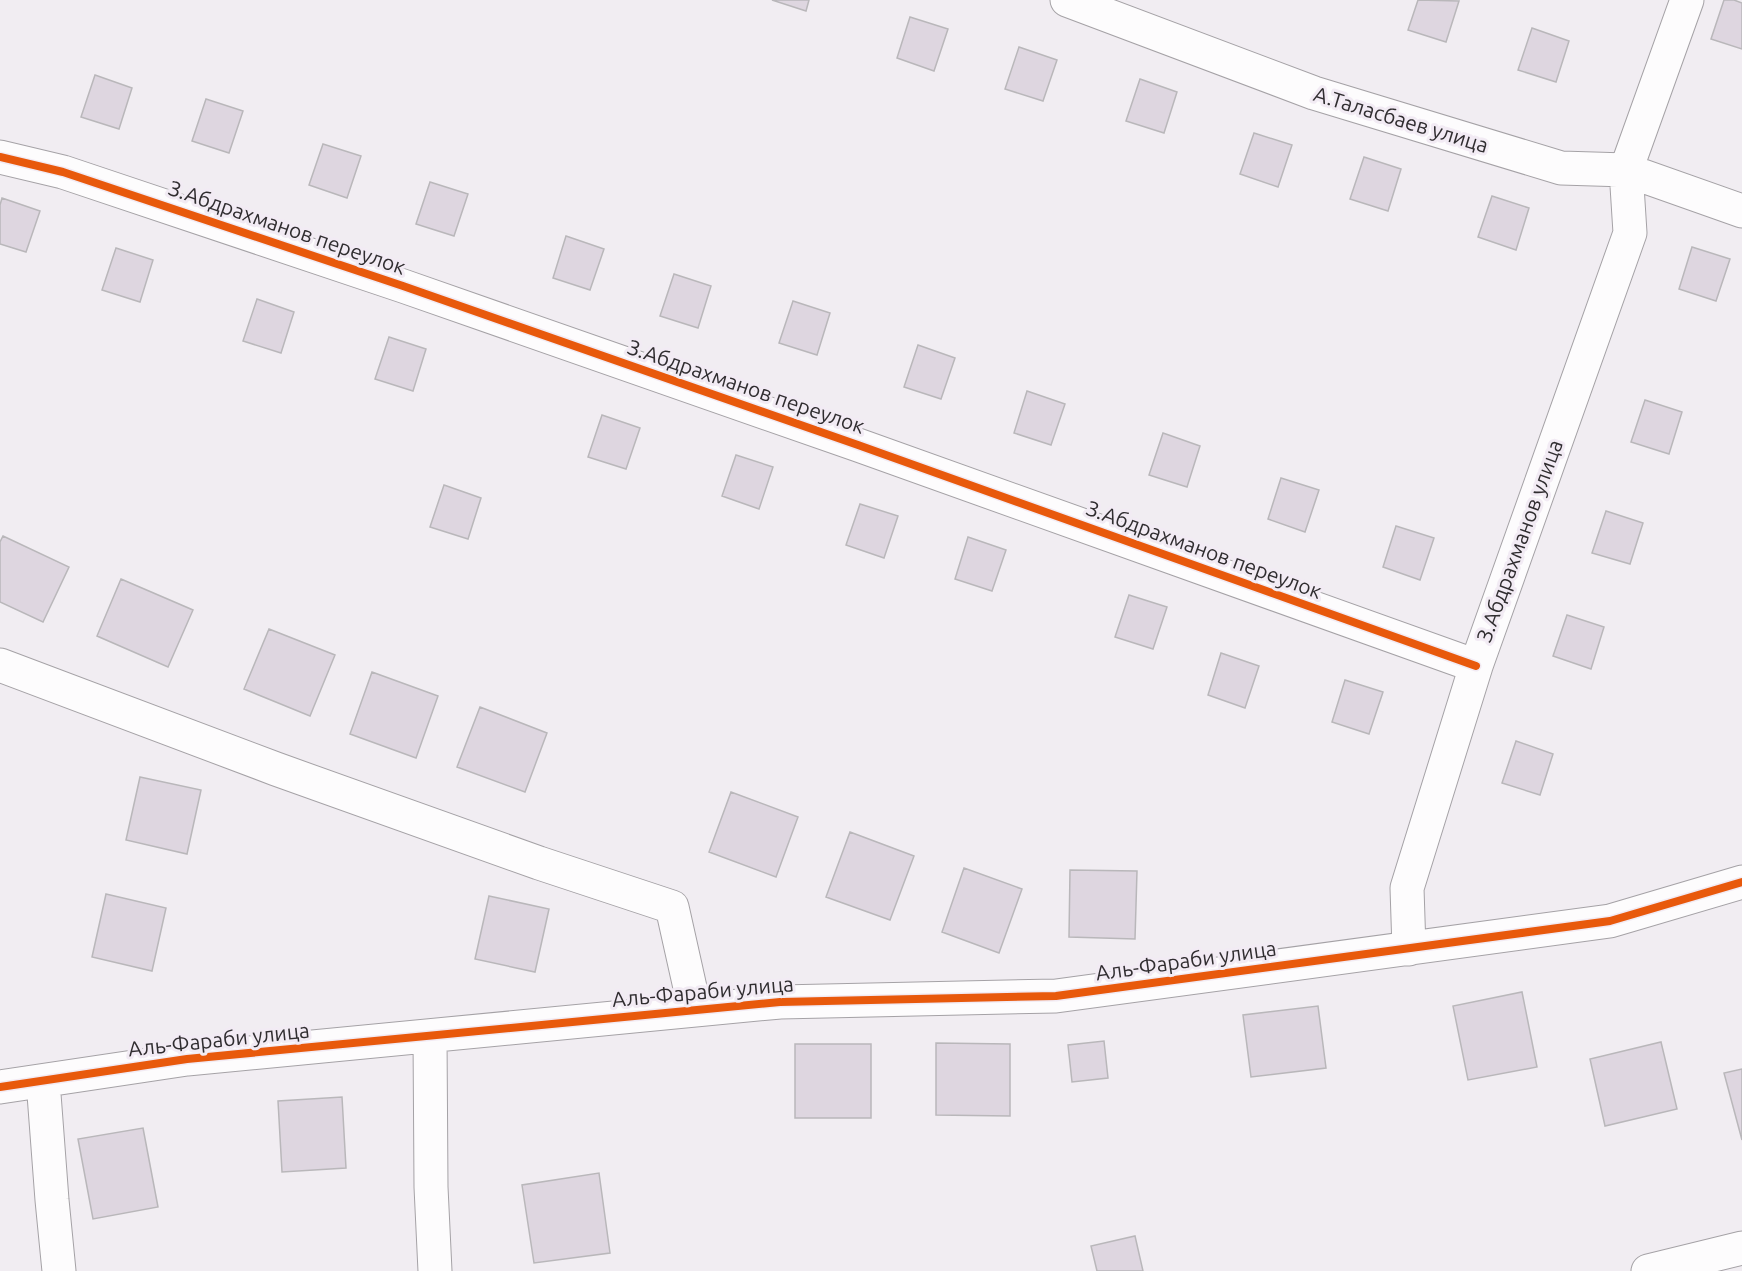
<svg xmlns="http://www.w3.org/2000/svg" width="1742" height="1271" font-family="Ubuntu,sans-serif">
  <rect width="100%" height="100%" fill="#f1edf2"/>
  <path fill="#ded6e0" stroke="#b9b7ba" stroke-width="1.5" d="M772,0h37l-3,11z
    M1418,0l41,1 -13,41 -38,-12z
    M1724,0h10l8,3v46l-31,-10z
    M910,17l38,12 -14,42 -37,-13z
    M1532,28l37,13 -13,41 -38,-12z
    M1019,47l38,13 -14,41 -38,-12z
    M95,75l37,13 -13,41 -38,-12z
    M1140,79l37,13 -13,41 -38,-12z
    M206,99l37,12 -14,42 -37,-12z
    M1254,133l38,12 -14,42 -38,-13z
    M323,144l38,12 -14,42 -38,-13z
    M1364,157l37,12 -13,42 -38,-12z
    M430,182l38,12 -14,42 -38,-12z
    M1492,196l37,12 -13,42 -38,-13z
    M2,198l38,13 -14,41 -26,-8v-39z
    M566,236l38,13 -14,41 -37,-12z
    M1692,247l38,12 -14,42 -37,-12z
    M116,248l37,12 -13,42 -38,-12z
    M674,274l37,12 -13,42 -38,-12z
    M257,299l37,13 -13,41 -38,-12z
    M793,301l37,12 -13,42 -38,-12z
    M389,337l37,12 -13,42 -38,-12z
    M918,345l37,13 -14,41 -37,-12z
    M1027,391l38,13 -14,41 -37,-12z
    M1645,400l37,12 -13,42 -38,-12z
    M602,415l38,13 -14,41 -38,-12z
    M1163,433l37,13 -13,41 -38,-12z
    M736,455l37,12 -14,42 -37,-13z
    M1281,478l38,12 -14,42 -37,-13z
    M444,485l37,13 -13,41 -38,-12z
    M860,504l38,12 -14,42 -38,-13z
    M1606,511l37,12 -13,41 -38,-11z
    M1396,526l38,12 -14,42 -37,-13z
    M3,536l66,31 -26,55 -43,-20v-60z
    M968,537l38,13 -14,41 -37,-12z
    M121,579l72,31 -25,57 -71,-31z
    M1129,595l38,12 -14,42 -38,-12z
    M1567,615l37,12 -13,42 -38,-13z
    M269,629l66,26 -25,61 -66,-27z
    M1221,653l38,13 -14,42 -37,-13z
    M372,672l66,24 -22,62 -66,-24z
    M1345,680l38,12 -14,42 -37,-12z
    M480,707l67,26 -22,59 -68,-25z
    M1516,741l37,13 -13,41 -38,-12z
    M140,777l61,13 -14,64 -61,-14z
    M731,792l67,25 -22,60 -67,-25z
    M850,832l64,24 -24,64 -64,-23z
    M964,868l58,21 -23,64 -57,-21z
    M1070,870l67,1 -2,68 -66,-2z
    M106,894l60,14 -14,63 -60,-14z
    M489,896l60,13 -14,63 -60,-13z
    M1522,992l15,75 -69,13 -15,-74z
    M1318,1006l8,62 -75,9 -8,-62z
    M1104,1041l4,37 -36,4 -4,-37z
    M1661,1042l16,67 -72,17 -15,-67z
    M936,1043l74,1v72l-74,-1z
    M795,1044h76v74h-76z
    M1742,1069v71l-18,-67z
    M342,1097l4,71 -64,4 -4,-71z
    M143,1128l15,79 -65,12 -15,-80z
    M599,1173l11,80 -76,10 -12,-78z
    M1135,1236l8,35h-46l-6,-25z"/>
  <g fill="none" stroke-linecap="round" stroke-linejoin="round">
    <defs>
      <path id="minor" d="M1067,0l247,93 247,75 65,2 116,41
        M0,157l63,15 340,114 455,159 618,221
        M0,665l276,104 263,94 133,44 23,103
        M1409,949l-2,-61 69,-222 154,-433 -4,-63 61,-170
        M430,1036l1,151 4,84
        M43,1081l9,119 7,71
        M0,1087l187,-28 593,-57 276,-6 554,-75 132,-39
        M1648,1271l94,-23"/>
    </defs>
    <use href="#minor" stroke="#a5a2a6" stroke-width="35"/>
    <use href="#minor" stroke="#fdfcfd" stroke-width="33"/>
    <defs>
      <path id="cycleway" d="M0,157l63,15 340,114 455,159 618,221
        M0,1087l187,-28 593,-57 276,-6 554,-75 132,-39"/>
    </defs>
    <use href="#cycleway" stroke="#f2ebf4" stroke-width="11"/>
    <use href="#cycleway" stroke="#e8590c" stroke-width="8"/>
  </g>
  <g text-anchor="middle" stroke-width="6" stroke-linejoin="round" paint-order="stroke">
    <g font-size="21" fill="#302d30" stroke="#f2ebf4">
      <text transform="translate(1401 120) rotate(17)" y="7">А.Таласбаев улица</text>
      <text transform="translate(287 228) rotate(19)" y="7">З.Абдрахманов переулок</text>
      <text transform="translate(746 387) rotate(19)" y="7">З.Абдрахманов переулок</text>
      <text transform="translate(1520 541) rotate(-70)" y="7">З.Абдрахманов улица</text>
      <text transform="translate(1204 550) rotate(20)" y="7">З.Абдрахманов переулок</text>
      <text transform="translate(1186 961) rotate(-8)" y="7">Аль-Фараби улица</text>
      <text transform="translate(703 992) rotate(-5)" y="7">Аль-Фараби улица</text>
      <text transform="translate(219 1040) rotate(-6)" y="7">Аль-Фараби улица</text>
    </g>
  </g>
</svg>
